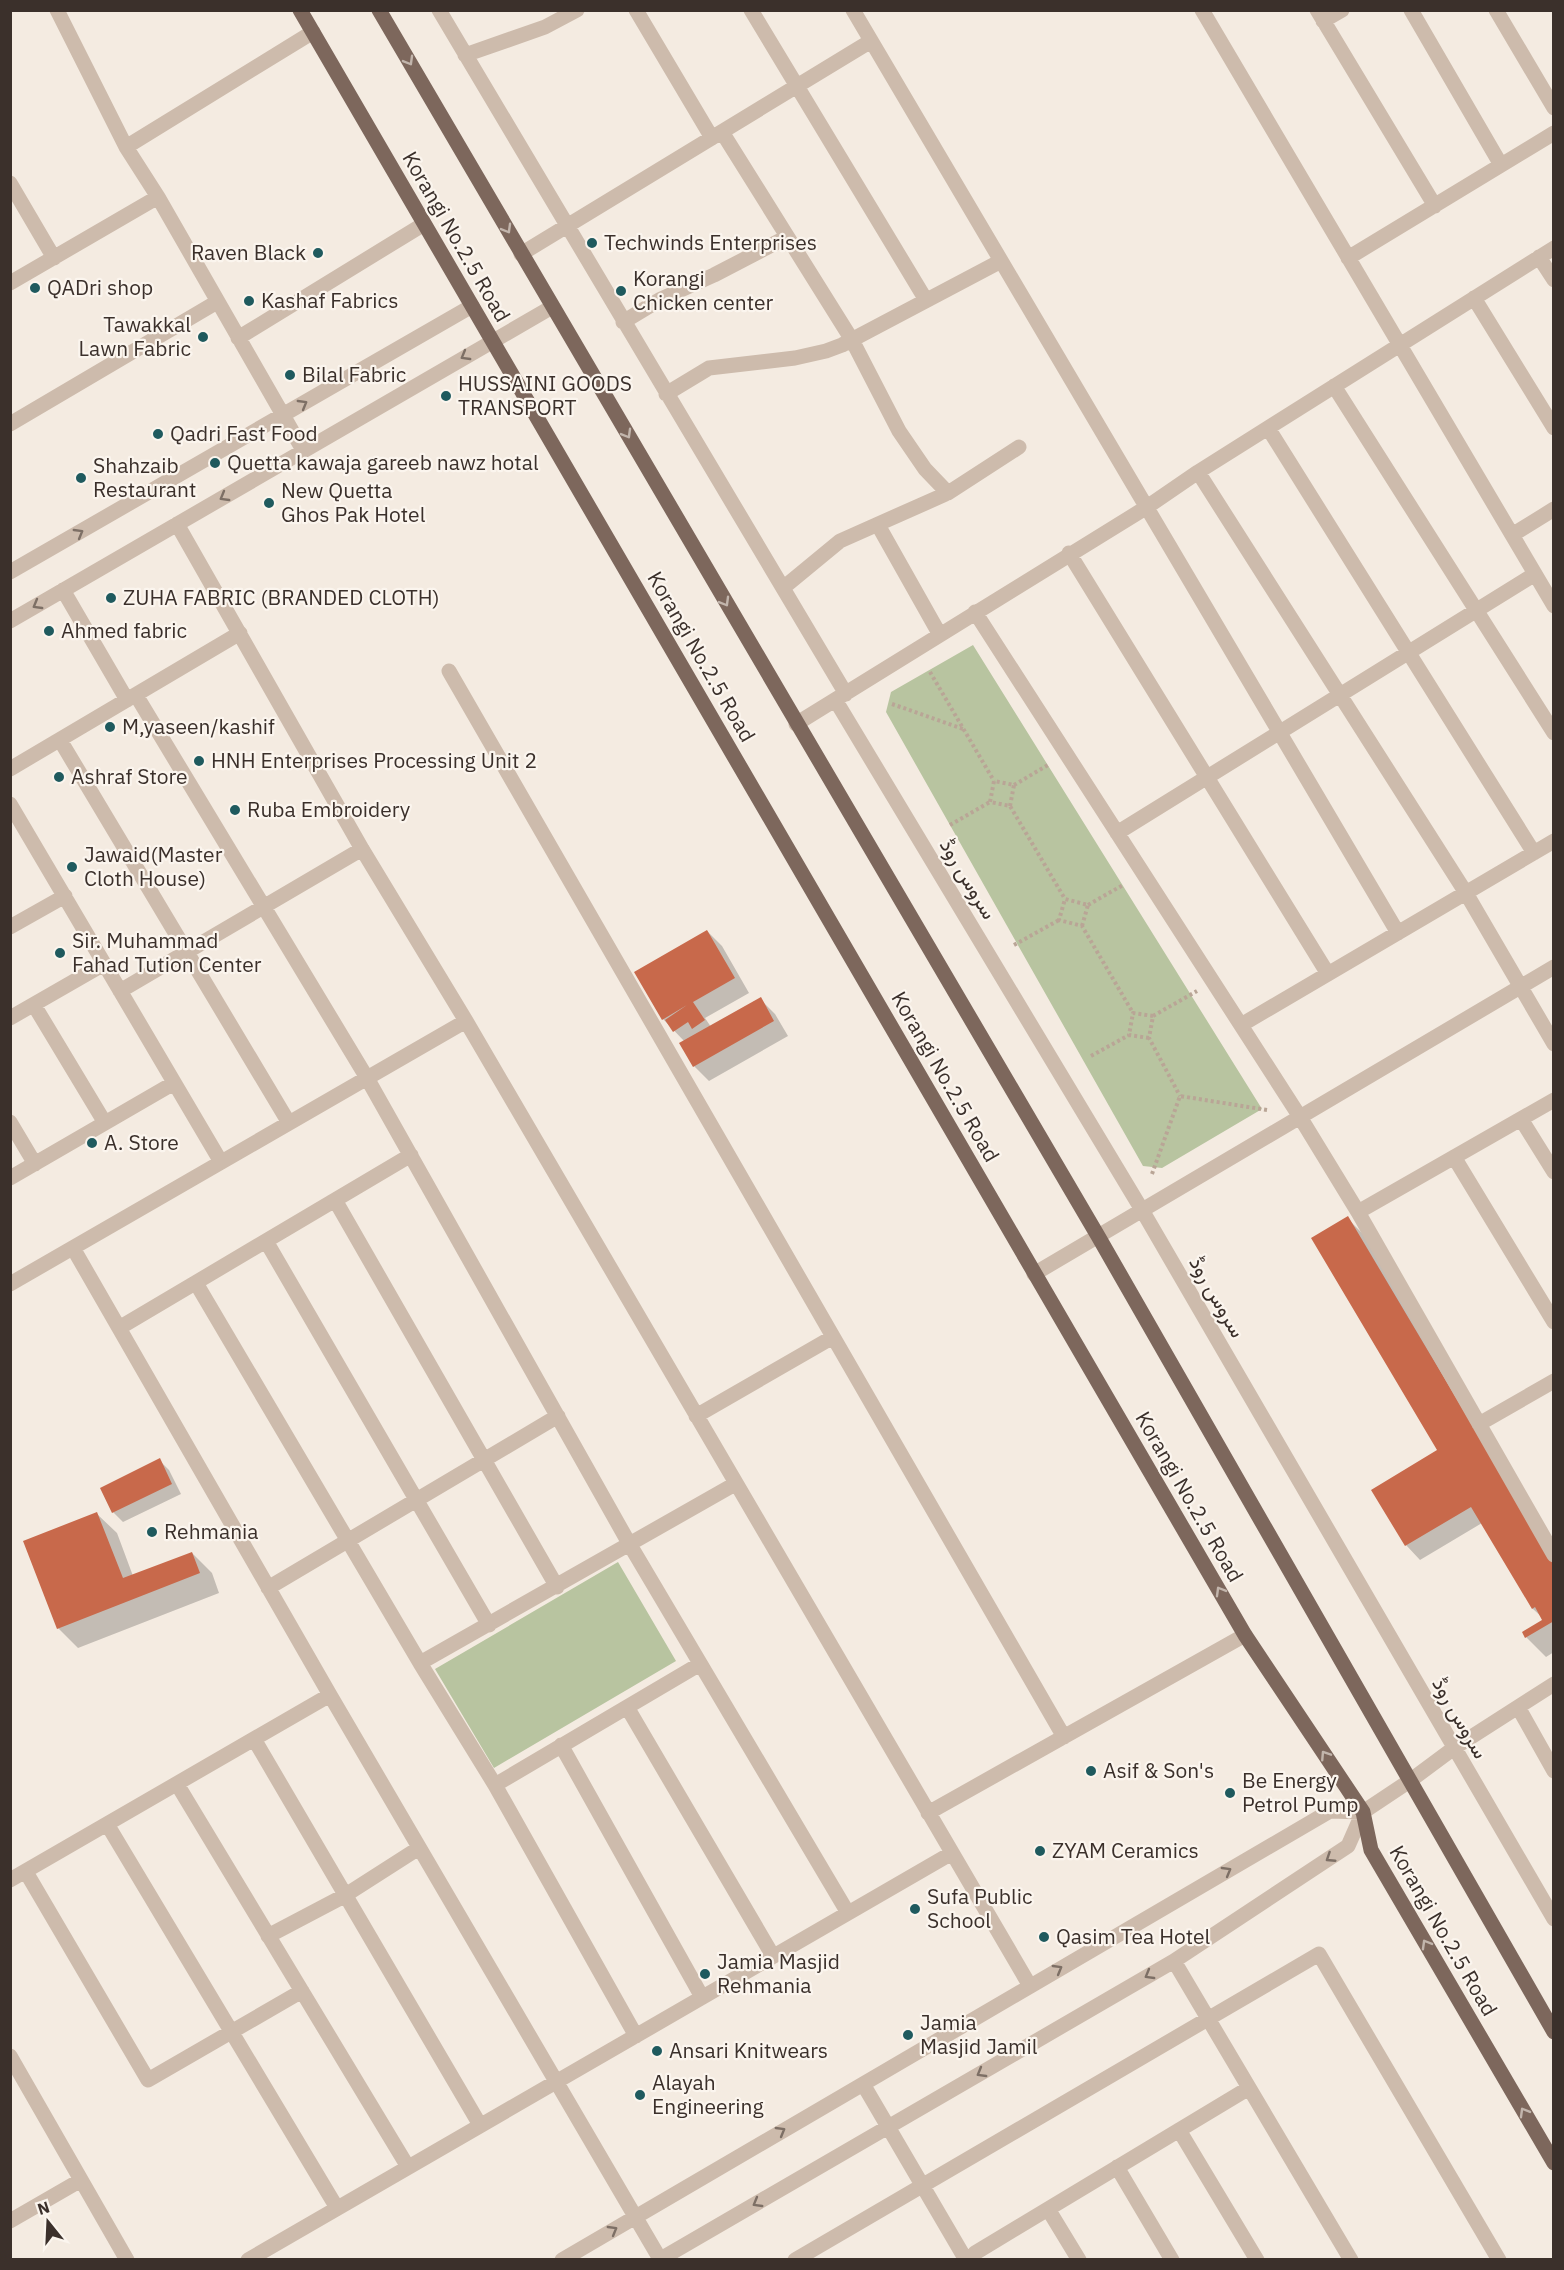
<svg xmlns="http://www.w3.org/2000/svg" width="1564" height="2270" font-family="'IBM Plex Sans',Vazirmatn,sans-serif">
  <rect width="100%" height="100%" fill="#f4ebe1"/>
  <path fill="#b8c4a0" d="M973,645l289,464 -100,59 -19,-2 -257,-454 5,-20z
    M618,1562l58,99 -182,107 -59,-99z"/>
  <path fill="#0003" d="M707,931l15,15 27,47 -44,25 6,9 49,-28 15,15 13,22 -79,45 -15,-15 -9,-24 -22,-23z
    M1347,1218l20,20 187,314v100l-8,5 -20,-20 19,-17 -12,-11 -51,-86 -62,37 -14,-15 36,-87z
    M159,1460l10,10 12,24 -58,28 -10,-10z
    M97,1514l20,19 16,43 59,-23 20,20 7,20 -141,55 -20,-20z"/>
  <path fill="#c8694b" d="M707,930l28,48 -42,24 12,18 -13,9 -4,-7 -15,10 -8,-12 22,-15 -25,15 -28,-48z
    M761,997l13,24 -81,46 -14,-24z
    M1348,1216l206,347v58l-29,17 -3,-6 20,-12 -7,-13 -3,2 -61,-102 -66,39 -34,-56 66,-40 -126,-212z
    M160,1458l12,26 -60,29 -12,-25z
    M97,1512l26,66 69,-26 8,21 -143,56 -34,-88z"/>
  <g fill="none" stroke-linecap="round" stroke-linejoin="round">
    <path stroke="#b9a596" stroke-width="4" stroke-dasharray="3 3" stroke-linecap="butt" d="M930,672l64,109
      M892,704l71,25
      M1014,785l34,-20
      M1010,806l4,-21 -20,-4 -4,21 20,4 55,93
      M950,825l40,-23
      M1088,905l35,-20
      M1082,926l6,-21 -23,-6 -6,21 23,6 51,87
      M1014,945l45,-25
      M1153,1016l44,-25
      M1149,1038l-20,-3 4,-22 20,3 -4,22 31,58
      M1091,1056l38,-21
      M1152,1174l28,-78 87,14"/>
    <path stroke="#cdbbac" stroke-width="15" d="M57,10l69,137 32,50 145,253
      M439,10l407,684
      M636,10l76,128
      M751,10l175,290
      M853,10l545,923
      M1202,10l352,596
      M1317,10l118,196
      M1411,10l90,155
      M1496,10l58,98
      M1323,21l19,-11
      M465,55l80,-28 32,-17
      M722,132l130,208 47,91 26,38 23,24
      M126,147l187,-115
      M10,183l44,75
      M521,254l350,-213
      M1539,257l15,23
      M1348,258l206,-125
      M10,283l148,-86
      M1474,298l80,130
      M623,322l38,-23 53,-24 73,-38
      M238,338l186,-114
      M1334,386l220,347
      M666,394l43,-26 86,-10 31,-7 16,-6 159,-84
      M10,424l207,-122
      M1268,428l266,425
      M1198,472l268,421 88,151
      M177,524l185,325 104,172 564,965
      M878,525l62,110
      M1512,535l42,-26
      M1069,553l259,421
      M10,572l462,-266
      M783,588l57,-47 108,-48 71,-46
      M63,590l64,110
      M975,612l325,505 58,95 196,343
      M10,621l542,-314
      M449,671l615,1066
      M136,695l231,383 263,467 218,368
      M836,701l306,509 412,709
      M796,724l351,-217 51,-35 356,-224
      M60,740l229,383
      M10,769l230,-136
      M10,804l211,358
      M1117,833l418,-259
      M10,927l55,-31
      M120,991l242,-142
      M34,1005l71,118
      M10,1018l94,-54
      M1241,1025l313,-184
      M1521,1119l33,53
      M10,1122l25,42
      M1454,1157l100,165
      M10,1178l164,-95
      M335,1200l222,387
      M1358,1212l196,-112
      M266,1241l223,384
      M73,1248l257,447 330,564
      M1034,1274l520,-307
      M196,1283l224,380
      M10,1284l456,-263
      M119,1328l292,-173
      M696,1416l137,-79
      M1479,1424l75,-43
      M268,1588l290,-172
      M700,1664l-205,121 -75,-122 315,-179
      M627,1707l146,249
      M1518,1707l36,64
      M254,1739l226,386
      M561,1745l141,252
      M177,1784l231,383
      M495,1785l141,251
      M928,1813l317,-178
      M107,1824l230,384
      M26,1872l122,208 154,-89
      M10,1880l320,-185
      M268,1936l76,-40 75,-48
      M1174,1961l177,299
      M10,2056l117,204
      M863,2084l103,176
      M1179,2130l78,130
      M1117,2167l55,93
      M1048,2209l31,51
      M10,2221l71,-41
      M248,2260l704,-407
      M562,2260l768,-449 33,1
      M659,2260l515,-299 174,-115 15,-34 48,-32 43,-32 100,-64
      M795,2260l524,-306 180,306
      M975,2260v-7l274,-165"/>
    <path stroke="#7d675c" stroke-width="15" d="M300,10l945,1625 118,177 8,38 183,313
      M379,10l719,1226 456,796"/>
  </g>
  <defs><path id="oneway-chevron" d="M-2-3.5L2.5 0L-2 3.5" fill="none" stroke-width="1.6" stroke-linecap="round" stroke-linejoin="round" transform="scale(1.5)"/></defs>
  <g stroke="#c2b5ac">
    <use href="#oneway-chevron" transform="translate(409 61) rotate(60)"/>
    <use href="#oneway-chevron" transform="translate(507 229) rotate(60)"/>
    <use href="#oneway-chevron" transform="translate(627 434) rotate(60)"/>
    <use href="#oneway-chevron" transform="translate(725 602) rotate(60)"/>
    <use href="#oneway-chevron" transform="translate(1220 1591) rotate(-120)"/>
    <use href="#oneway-chevron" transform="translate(1325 1755) rotate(-123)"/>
    <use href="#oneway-chevron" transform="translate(1426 1944) rotate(-120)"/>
    <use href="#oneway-chevron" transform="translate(1524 2112) rotate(-120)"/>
  </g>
  <g stroke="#7d6f65">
    <use href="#oneway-chevron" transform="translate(465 356) rotate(150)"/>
    <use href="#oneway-chevron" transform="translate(303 404) rotate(-30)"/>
    <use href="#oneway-chevron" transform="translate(224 497) rotate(150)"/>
    <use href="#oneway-chevron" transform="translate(79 533) rotate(-30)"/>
    <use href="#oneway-chevron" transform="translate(37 605) rotate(150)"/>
    <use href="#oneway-chevron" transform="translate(1330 1858) rotate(147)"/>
    <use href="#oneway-chevron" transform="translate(1227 1871) rotate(-30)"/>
    <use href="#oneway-chevron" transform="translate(1058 1969) rotate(-30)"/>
    <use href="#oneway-chevron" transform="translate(1149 1975) rotate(150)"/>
    <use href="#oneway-chevron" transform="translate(981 2073) rotate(150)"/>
    <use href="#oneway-chevron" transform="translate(781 2131) rotate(-30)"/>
    <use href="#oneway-chevron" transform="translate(757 2203) rotate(150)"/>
    <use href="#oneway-chevron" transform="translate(613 2230) rotate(-30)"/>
  </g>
  <g fill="#1f5a5e" stroke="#fbf5ee" stroke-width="2">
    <circle cx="592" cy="243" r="6"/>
    <circle cx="318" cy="253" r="6"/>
    <circle cx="35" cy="288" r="6"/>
    <circle cx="621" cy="291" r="6"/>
    <circle cx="249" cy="301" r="6"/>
    <circle cx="203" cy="337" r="6"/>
    <circle cx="290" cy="375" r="6"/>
    <circle cx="446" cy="396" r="6"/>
    <circle cx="158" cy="434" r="6"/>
    <circle cx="215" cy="463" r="6"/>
    <circle cx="81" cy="478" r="6"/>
    <circle cx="269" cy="503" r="6"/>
    <circle cx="111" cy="598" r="6"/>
    <circle cx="49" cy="631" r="6"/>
    <circle cx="110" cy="727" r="6"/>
    <circle cx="199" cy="761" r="6"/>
    <circle cx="59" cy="777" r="6"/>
    <circle cx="235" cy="810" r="6"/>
    <circle cx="72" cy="867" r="6"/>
    <circle cx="60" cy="953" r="6"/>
    <circle cx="92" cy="1143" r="6"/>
    <circle cx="152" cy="1532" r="6"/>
    <circle cx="1091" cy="1771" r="6"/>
    <circle cx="1230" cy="1793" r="6"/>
    <circle cx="1040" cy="1851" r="6"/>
    <circle cx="915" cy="1909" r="6"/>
    <circle cx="1044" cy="1937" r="6"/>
    <circle cx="705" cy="1974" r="6"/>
    <circle cx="908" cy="2035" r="6"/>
    <circle cx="657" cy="2051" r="6"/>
    <circle cx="640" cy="2095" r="6"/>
  </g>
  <g text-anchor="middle" stroke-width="4.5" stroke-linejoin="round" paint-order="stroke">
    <g font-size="21" fill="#3b302b" stroke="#fbf5ee">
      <text transform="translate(456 237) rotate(60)" y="7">Korangi No.2.5 Road</text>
      <text transform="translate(701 657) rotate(60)" y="7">Korangi No.2.5 Road</text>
      <text transform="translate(968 879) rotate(59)" y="7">سروس روڈ</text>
      <text transform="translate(945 1077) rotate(60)" y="7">Korangi No.2.5 Road</text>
      <text transform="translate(1217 1297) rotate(60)" y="7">سروس روڈ</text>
      <text transform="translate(1189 1497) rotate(60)" y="7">Korangi No.2.5 Road</text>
      <text transform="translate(1460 1718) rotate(60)" y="7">سروس روڈ</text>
      <text transform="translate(1443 1931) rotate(60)" y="7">Korangi No.2.5 Road</text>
    </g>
    <g font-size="21" fill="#3b302b" stroke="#fbf5ee" text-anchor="start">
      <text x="604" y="250">Techwinds Enterprises</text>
      <text x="306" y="260" text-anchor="end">Raven Black</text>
      <text x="633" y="286">Korangi<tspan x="633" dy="24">Chicken center</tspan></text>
      <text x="47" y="295">QADri shop</text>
      <text x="261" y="308">Kashaf Fabrics</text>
      <text x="191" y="332" text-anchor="end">Tawakkal<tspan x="191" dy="24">Lawn Fabric</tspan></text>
      <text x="302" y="382">Bilal Fabric</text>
      <text x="458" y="391">HUSSAINI GOODS<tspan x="458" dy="24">TRANSPORT</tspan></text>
      <text x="170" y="441">Qadri Fast Food</text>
      <text x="227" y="470">Quetta kawaja gareeb nawz hotal</text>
      <text x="93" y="473">Shahzaib<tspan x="93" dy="24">Restaurant</tspan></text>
      <text x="281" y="498">New Quetta<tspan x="281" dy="24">Ghos Pak Hotel</tspan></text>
      <text x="123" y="605">ZUHA FABRIC (BRANDED CLOTH)</text>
      <text x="61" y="638">Ahmed fabric</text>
      <text x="122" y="734">M,yaseen/kashif</text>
      <text x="211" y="768">HNH Enterprises Processing Unit 2</text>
      <text x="71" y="784">Ashraf Store</text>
      <text x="247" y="817">Ruba Embroidery</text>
      <text x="84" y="862">Jawaid(Master<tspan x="84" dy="24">Cloth House)</tspan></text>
      <text x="72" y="948">Sir. Muhammad<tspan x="72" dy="24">Fahad Tution Center</tspan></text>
      <text x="104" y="1150">A. Store</text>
      <text x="164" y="1539">Rehmania</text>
      <text x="1103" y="1778">Asif &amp; Son's</text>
      <text x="1242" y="1788">Be Energy<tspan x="1242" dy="24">Petrol Pump</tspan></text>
      <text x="1052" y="1858">ZYAM Ceramics</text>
      <text x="927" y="1904">Sufa Public<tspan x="927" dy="24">School</tspan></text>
      <text x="1056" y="1944">Qasim Tea Hotel</text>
      <text x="717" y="1969">Jamia Masjid<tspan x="717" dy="24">Rehmania</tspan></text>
      <text x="920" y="2030">Jamia<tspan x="920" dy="24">Masjid Jamil</tspan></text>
      <text x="669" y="2058">Ansari Knitwears</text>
      <text x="652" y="2090">Alayah<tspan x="652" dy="24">Engineering</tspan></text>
    </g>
  </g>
  <rect width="1564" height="2270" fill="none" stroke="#3b302b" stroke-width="24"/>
  <g transform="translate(48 2222) rotate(342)" stroke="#fbf5ee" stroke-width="4.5" paint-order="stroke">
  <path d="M0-4.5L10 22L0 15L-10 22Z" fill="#3b302b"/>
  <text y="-9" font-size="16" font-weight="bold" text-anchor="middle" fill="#3b302b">N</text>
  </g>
</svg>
